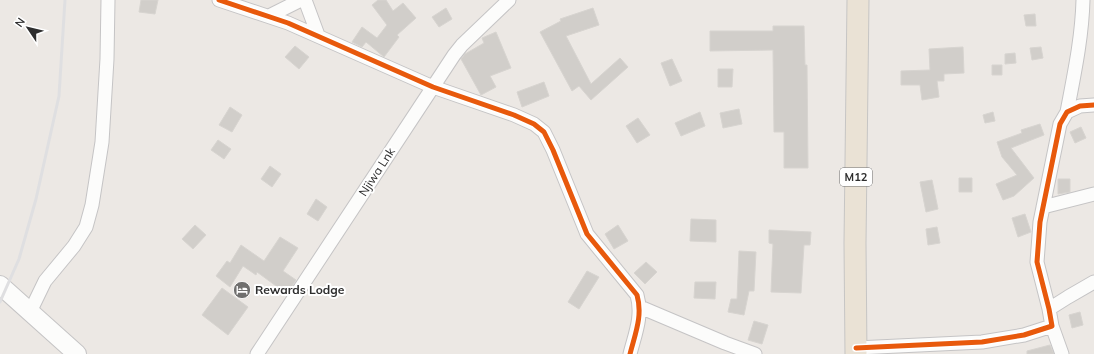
<svg xmlns="http://www.w3.org/2000/svg" width="1094" height="354" font-family="Mulish,sans-serif">
  <rect width="100%" height="100%" fill="#ece8e4"/>
  <path fill="#d1ceca" stroke="#d7d4d0" d="M141,0h17l-3,14 -16,-2z
    M378,0h8l7,11 10,-8 13,15 -19,17 2,2 -15,20 -18,-15 -4,5 -10,-5 10,-15 15,11 10,-13 -15,-20z
    M446,8l6,11 -13,8 -7,-10z
    M593,8l6,17 -33,11 25,48 29,-26 8,9 -37,33 -12,-14 -7,5 -32,-59 21,-11 -1,-2z
    M1035,14l1,12h-10l-2,-11z
    M773,26h31l1,39h2l1,103h-24v-36h-10l-1,-82 -63,1v-20h63z
    M496,32l15,36 -21,8 6,11 -15,8 -20,-36 4,-5 19,-11 -2,-5z
    M295,46l14,11 -10,12 -14,-12z
    M963,47l1,26 -20,1v7h-7l2,16 -17,3 -2,-15h-19v-14l29,-1 -1,-21z
    M1041,47l2,11 -11,2 -2,-12z
    M1015,53l1,10 -11,1v-10z
    M672,59l10,22 -12,5 -9,-23z
    M992,65h10v10h-10z
    M718,69h15l-1,18h-14z
    M544,82l5,14 -27,11 -5,-15z
    M230,107l12,8 -10,17 -13,-7z
    M739,109l3,15 -19,4 -3,-15z
    M700,112l5,14 -24,10 -6,-13z
    M993,112l2,9 -10,2 -2,-8z
    M638,118l12,17 -13,8 -11,-17z
    M1040,124l4,11 -33,13 23,30 -20,18 -11,4 -7,-16 21,-9 -15,-18 -5,-15 25,-9 -1,-3z
    M1081,127l5,11 -11,5 -5,-11z
    M218,140l13,9 -7,10 -13,-9z
    M270,166l11,8 -9,13 -11,-8z
    M959,178h13v14h-13z
    M1058,179h12v13l-12,2z
    M932,180l6,29 -12,3 -6,-30z
    M316,199l11,8 -9,14 -11,-7z
    M1025,214l6,18 -13,5 -6,-19z
    M691,219l25,1v22l-26,-1z
    M195,225l11,10 -13,14 -11,-10z
    M618,225l10,16 -14,8 -9,-15z
    M937,227l3,16 -12,2 -2,-16z
    M769,230l42,2 -1,13h-6l-3,48 -30,-1 2,-48 -4,-1z
    M280,237l18,11 -15,23 13,9 -9,14 -30,-22 -1,3 -13,-9 -13,21 -14,-11 11,-15 3,2 11,-18 23,16z
    M739,251l17,1 -2,39h-5l-5,24 -16,-3 3,-13h6z
    M646,262l11,10 -12,12 -11,-11z
    M587,271l12,6 -20,32 -11,-7z
    M695,282h21l-1,17 -21,-1z
    M222,288l26,19 -20,28 -26,-20z
    M1080,312l3,13 -11,3 -3,-13z
    M754,321l14,4 -6,19 -14,-4z
    M1050,345l4,9h-27v-3z"/>
  <g fill="none" stroke-linecap="round" stroke-linejoin="round">
    <defs>
      <path id="minor" d="M219,0l69,23 145,64 81,28 20,9 10,8 9,18 34,84 50,61c6,21 -2,39 -7,59
        M305,0l13,35
        M269,16l32,-16
        M1067,112c7,-37 15,-74 16,-112
        M1043,207l51,-13
        M640,307l85,36 30,11
        M1049,309l19,-12 26,-15
        M30,312l15,-31 29,-35 12,-19 6,-22 10,-63 5,-83 1,-59
        M1052,326l10,28
        M856,348l126,-6 42,-7 28,-9 -3,-17 -12,-47 3,-40 20,-98 7,-12 13,-6 14,-1
        M257,354l197,-299 8,-10 47,-45"/>
      <path id="secondary" d="M0,285l77,69"/>
      <path id="trunk" d="M856,354l-1,-111 3,-243"/>
    </defs>
    <use href="#minor" stroke="#c5c4c5" stroke-width="15"/>
    <use href="#secondary" stroke="#c5c4c5" stroke-width="20"/>
    <use href="#trunk" stroke="#c6c5c4" stroke-width="23"/>
    <use href="#minor" stroke="#fcfcfb" stroke-width="13"/>
    <use href="#secondary" stroke="#fcfcfb" stroke-width="18"/>
    <use href="#trunk" stroke="#eae2d5" stroke-width="21"/>
    <path stroke="#dfdfe1" stroke-width="3" d="M0,302l19,-43 17,-60 23,-103 6,-96"/>
    <defs>
      <path id="cycleway" d="M219,0l69,23 145,64 81,28 20,9 10,8 9,18 34,84 50,61c6,21 -2,39 -7,59
        M856,348l126,-6 42,-7 28,-9 -3,-17 -12,-47 3,-40 20,-98 7,-12 13,-6 14,-1"/>
    </defs>
    <use href="#cycleway" stroke="#fff" stroke-width="8"/>
    <use href="#cycleway" stroke="#e8590c" stroke-width="5"/>
  </g>
  <defs>
    <symbol id="hotel-disc" viewBox="-11 -11 22 22"><circle r="9.5" fill="#706f6e" stroke="#fff"/><path d="M-6-4.5h1.5V1H6V5H4.5V3h-9V5H-6ZM-4 0a1.8 1.8 0 1 1 3.6 0ZM.5 0V-2.5h3Q6-2.5 6 0Z" fill="#fff"/></symbol>
  </defs>
  <g fill-rule="evenodd">
    <use href="#hotel-disc" x="232" y="280" width="20" height="20"/>
  </g>
  <g text-anchor="middle" stroke-width="4" stroke-linejoin="round" paint-order="stroke">
    <rect fill="#fff" stroke="#6d6d6d" stroke-width="1" x="840" y="168" width="32" height="18" rx="3"/>
    <g font-size="11" font-weight="bold" fill="#2e2e2e">
      <text x="856" y="181">M12</text>
    </g>
    <g font-size="12" fill="#2e2e2e" stroke="#fff">
      <text transform="translate(377 172) rotate(-57)" y="4">Njiwa Lnk</text>
    </g>
    <g font-size="12" font-weight="bold" fill="#2e2e2e" stroke="#fff" text-anchor="start">
      <text x="255" y="294">Rewards Lodge</text>
    </g>
  </g>
  <g transform="translate(28 28) rotate(305)" stroke="#ffffff" stroke-width="3" paint-order="stroke">
  <path d="M0-3L7 15L0 10L-7 15Z" fill="#2e2e2e"/>
  <text y="-6" font-size="11" font-weight="bold" text-anchor="middle" fill="#2e2e2e">N</text>
  </g>
</svg>
